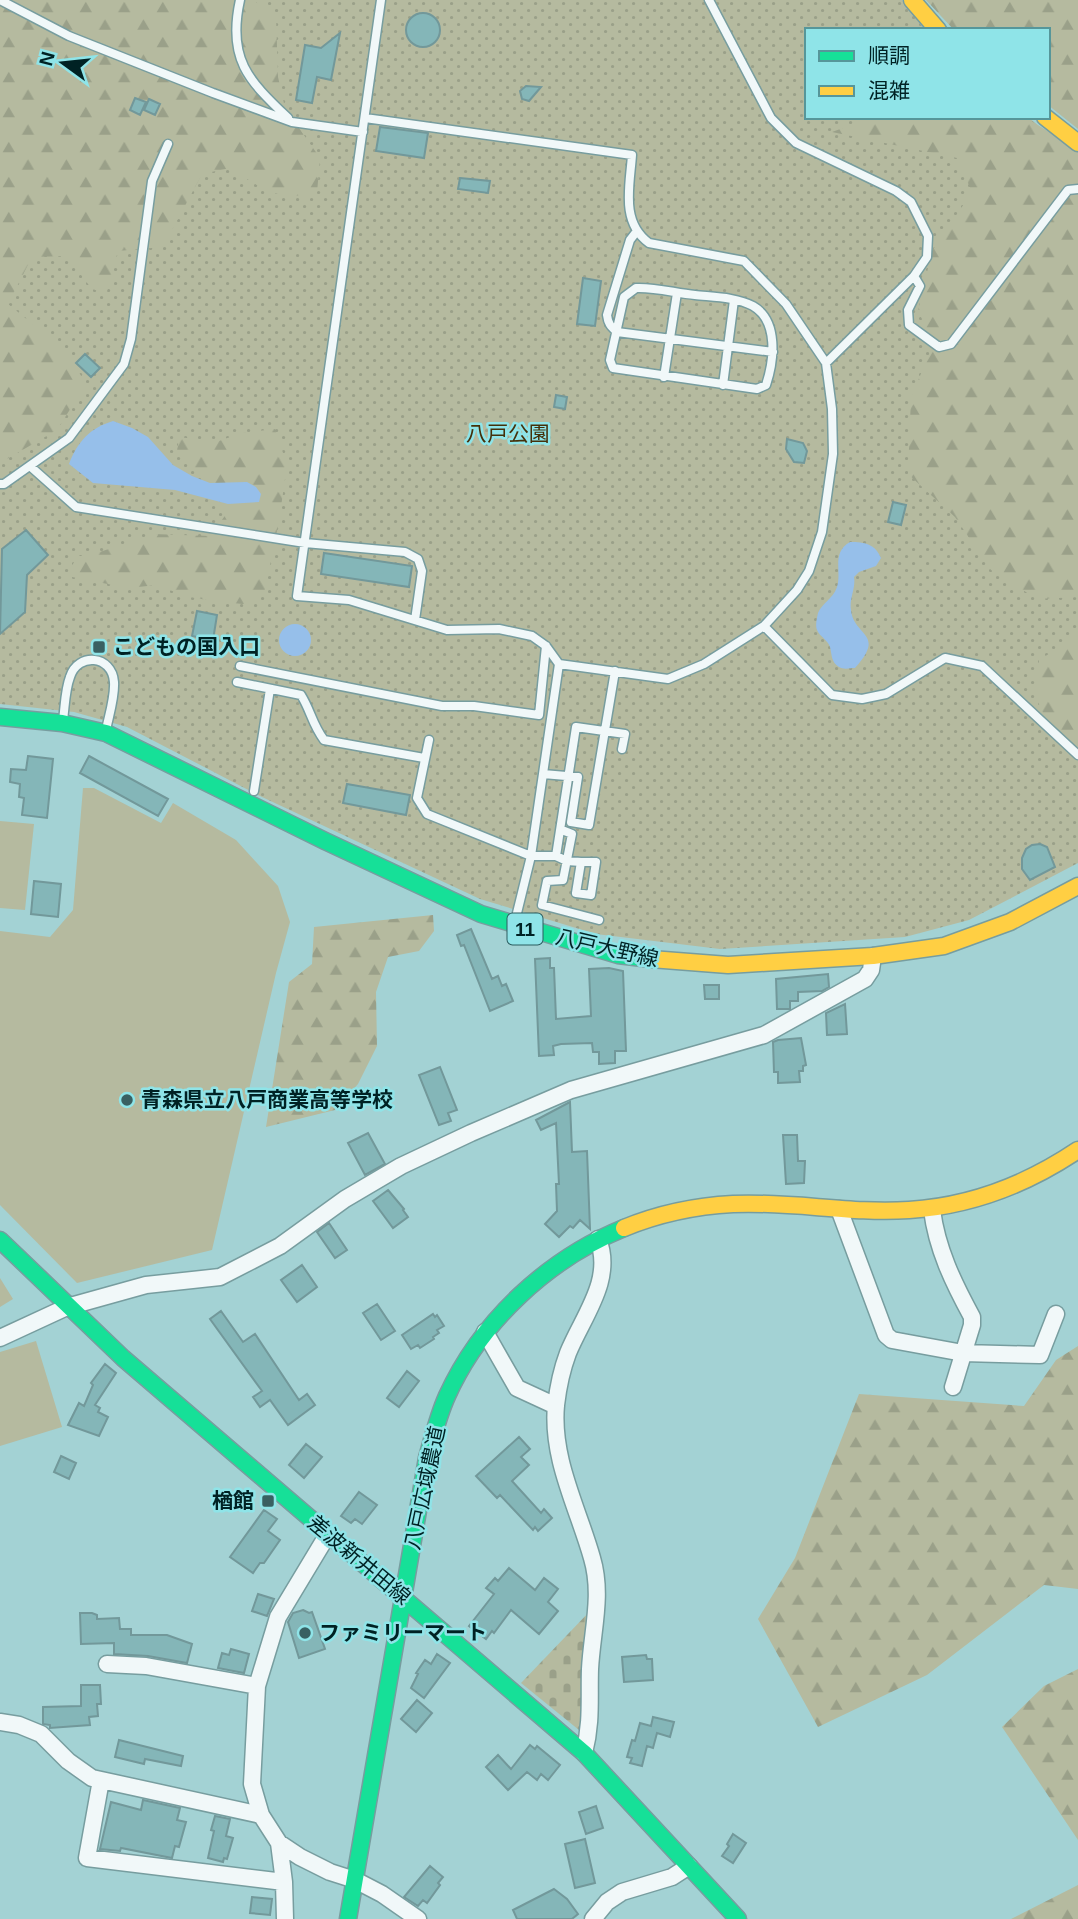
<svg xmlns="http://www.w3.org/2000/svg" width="1078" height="1919" font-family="Helvetica,'Noto Sans JP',sans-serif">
  <defs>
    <pattern id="green-dots" width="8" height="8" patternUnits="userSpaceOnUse" patternTransform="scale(1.75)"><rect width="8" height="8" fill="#b5ba9f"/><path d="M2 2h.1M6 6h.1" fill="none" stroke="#9aa089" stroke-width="1.8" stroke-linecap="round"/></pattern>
    <pattern id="forest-firs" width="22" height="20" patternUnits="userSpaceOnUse" patternTransform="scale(1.75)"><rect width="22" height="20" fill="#b5ba9f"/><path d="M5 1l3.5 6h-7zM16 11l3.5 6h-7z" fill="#9aa089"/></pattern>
    <pattern id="cemetery-stones" width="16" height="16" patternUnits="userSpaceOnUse" patternTransform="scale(1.75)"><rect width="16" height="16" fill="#b5ba9f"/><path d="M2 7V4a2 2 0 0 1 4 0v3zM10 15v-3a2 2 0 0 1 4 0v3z" fill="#9aa089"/></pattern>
  </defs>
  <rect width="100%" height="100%" fill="#a3d2d4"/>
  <path fill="url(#green-dots)" d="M0,0h902l23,30h-118v87h221l50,42v704l-109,57 -64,17 -185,12 -124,-15 -116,-35 -218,-102 -135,-70 -53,-15 -74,-8z"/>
  <path fill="url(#forest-firs)" d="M0,0h253l23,16 2,61 7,31 35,50 -3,35c-43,8 -52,-3 -87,-25l-28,6 -39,73 -45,4 -12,44 -15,-7 -24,-32 -35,1 -24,47 58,47 20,33 -29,46 -57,33z
    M926,0h152v129l-30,-24v-75h-94z
    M873,117h152l53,33v447l-41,2 -46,-29 -36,-53 -47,-43 3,-77 23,-54 -16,-32 14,-60 40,-59 -15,-34 -125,-26z
    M275,429l12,36 -8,56 -15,74 -21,9 -31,-3 -27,-5 -28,-11 -29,3 -61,-12 10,-20h11l65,-22 57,2 17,-23 -22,-39 -21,-12 -7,-11 2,-14 37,5 26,-9z
    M1078,636v115l-25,-17 -17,-36 3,-38z
    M433,915l1,16 -15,20 -31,6 -12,35 1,54 -19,38 -23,26 -69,17 23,-145 23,-18 2,-37z
    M1078,1346v243l-34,-4 -117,90 -109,52 -60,-108 37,-61 64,-164 165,12 32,-46z
    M1078,1669v171l-76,-113 42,-41z
    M1078,1885v34h-67z"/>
  <path fill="url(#cemetery-stones)" d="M592,1609l-7,114 -6,7 -58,-47z"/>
  <path fill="#b5ba9f" d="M83,788h11l67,35 12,-20 63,37 42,46 12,36 -14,51 -64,277 -135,33 -77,-78v-274l50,6 23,-27z
    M0,821l34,3 -9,86 -25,-2z
    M0,1278l13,21 -13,8z
    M36,1341l26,86 -62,19v-94z"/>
  <path fill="#96bfea" d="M113,421l19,7 16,9 25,28 19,11 18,7 37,-1 9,5 5,7 -2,8 -31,2 -53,-14 -82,-7 -24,-19c9,-23 21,-36 44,-43z
    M850,542c15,0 25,2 31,16l-5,8 -17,6 -5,5c2,11 -5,22 -3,33 2,26 36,23 4,58 -5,0 -11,2 -16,-1 -8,-5 -7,-12 -9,-20 -2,-7 -10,-10 -13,-17 -2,-5 0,-12 1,-17 4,-10 15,-14 19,-26 5,-16 -6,-34 13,-45z
    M279 640a16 16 0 1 1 32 0a16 16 0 1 1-32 0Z"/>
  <path fill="#84b6b8" stroke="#72989a" stroke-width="2" d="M406 30a17 17 0 1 1 34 0a17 17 0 1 1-34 0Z
    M340,33l-9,47 -14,-3 -5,26 -16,-3 9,-55 16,3z
    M526,86l15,1 -12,14 -7,-2 -2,-8z
    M135,98l11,4 -6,13 -10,-5z
    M149,99l11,5 -5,11 -11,-5z
    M380,127l48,6 -4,25 -48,-7z
    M460,178l30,3 -2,12 -30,-4z
    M583,278l18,3 -6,45 -18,-2z
    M85,354l15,14 -9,9 -15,-14z
    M556,395l11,2 -2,12 -11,-2z
    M787,439l16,4 4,8 -3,12 -10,-1 -8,-13z
    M893,502l13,3 -5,20 -13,-3z
    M26,530l22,25 -21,20 -2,37 -25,22 2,-85z
    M324,553l88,13 -3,21 -88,-13z
    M197,611l20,4 -4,25 -21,-4z
    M28,756l25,3 -6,59 -25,-3 2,-17 -5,-1 1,-13 -10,-2 1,-13 15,1z
    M89,756l79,43 -10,17 -78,-43z
    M347,784l63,11 -4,20 -63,-12z
    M1040,844l7,3 8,20 -25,13 -8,-11v-11l4,-9 6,-4z
    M34,881l27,3 -3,33 -27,-3z
    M471,929l21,50 6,-3 4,10 4,-2 7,17 -23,10 -26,-66 -3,1 -4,-11z
    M550,958v10h4l2,51 35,-3 -2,-47 20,-1 14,3 3,80h-11v12l-16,1v-12h-6l-1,-9 -31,1 -8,2 1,9 -15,1 -4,-97z
    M828,974l1,13 -7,4 -24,1v9h-8v8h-13l-1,-30z
    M704,985h15v14h-14z
    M845,1004l2,30 -20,1 -1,-22z
    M801,1038l5,27 -3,1v5h-4l1,11 -22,1v-11h-4l-1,-30 5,-2z
    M440,1067l17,43 -9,3 3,8 -12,4 -20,-50z
    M570,1102l2,50 15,-1 3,78 -10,-9 -7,8 -3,-2 -11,11 -14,-13 12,-13 -1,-27h3l-3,-61 -15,7 -5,-10z
    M368,1133l17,31 -20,11 -17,-32z
    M783,1135h14l1,26h7l-1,22 -18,1z
    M388,1190l16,19 -1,1 5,7 -15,11 -20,-27z
    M329,1223l18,27 -12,8 -18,-26z
    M302,1265l15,22 -20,15 -16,-22z
    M377,1304l18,27 -14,9 -18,-27z
    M221,1311l22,31 12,-8 44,66 8,-6 8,11 -27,20 -18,-25 -10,7 -7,-10 9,-6 -52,-72z
    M433,1314l2,3 2,-2 7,11 -7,4 2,3 -6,4 1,2 -14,9 -2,-3 -7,4 -9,-14z
    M105,1364l11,9 -21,32 5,3 -2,4 10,5 -9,19 -31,-11 11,-22 5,3 9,-21 -2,-2z
    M407,1371l12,10 -20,26 -12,-9z
    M519,1437l11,12 -9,8 8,8 -17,16 29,32 3,-4 8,9 -14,13 -3,-4 -2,3 -33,-35 -3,3 -21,-22z
    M306,1444l16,13 -18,21 -15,-13z
    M61,1456l15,7 -7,16 -15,-7z
    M359,1492l18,13 -15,19 -7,-5 -4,4 -10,-7z
    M264,1510l13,9 -9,12 12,9 -16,23h-4l-7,10 -23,-16z
    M509,1568l26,22 9,-12 14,11 -10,13 10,9 -19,23 -28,-24 -17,23 -2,-2 -6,8 -17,-13 25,-32 -8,-6 9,-10 3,3z
    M258,1594l16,5 -7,17 -15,-5z
    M303,1610l6,3 3,-1 13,37 -26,9 -11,-36 5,-9z
    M80,1613h12l5,2v4l22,-1 1,11h11v6h36l25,9 -5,19 -39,-7 -34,-2v-11l-33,1z
    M231,1649l18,5 -5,19 -26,-5 4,-15 7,2z
    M437,1654l13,9 -26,35 -13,-10 7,-14 -2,-1 9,-13 6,4z
    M646,1655l1,4h5l1,21 -29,2 -2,-25z
    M81,1685h19l1,19h-4l1,12 -9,1 1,8 -40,3v-3l-7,-1v-17l38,-1z
    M417,1700l15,13 -16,19 -15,-13z
    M653,1717l21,5 -4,15 -13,-4 -4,15 -6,-2 -5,20 -12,-3 2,-5 -5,-1 5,-17 3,1 5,-18 11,3z
    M119,1740l64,16 -2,10 -36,-7 -1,5 -29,-7z
    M530,1745l5,4 2,-3 23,19 -12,15 -7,-6 -4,6 -10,-8 -19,18 -22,-23 12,-12 13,14z
    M143,1800l37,8 -3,12 9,2 -7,25 -4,-1 -3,12 -51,-10 -1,3 -20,-2 11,-47 30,8z
    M596,1806l7,22 -17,6 -7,-22z
    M215,1816l15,3 -4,17 7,2 -6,21 -3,-1 -1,4 -15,-4 6,-27 -3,-1z
    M733,1834l13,9 -13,20 -11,-7 7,-10 -2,-2z
    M585,1839l10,44 -20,5 -10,-44z
    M430,1866l13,11 -5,6 2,2 -13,18 -4,-3 -5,6 -14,-9z
    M554,1889l13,10 11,15 -6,5h-55l-4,-9z
    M252,1897l20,2 -2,16 -20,-2z"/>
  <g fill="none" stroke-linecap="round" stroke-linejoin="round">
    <defs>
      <path id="lane" d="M0,0l69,36 144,57 79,29 71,10
        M240,0c-13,59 8,80 48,118
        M381,0l-84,596 52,4 98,30 52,-1 33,7 14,10 13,18 109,15 36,-15 60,-38 68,69 30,4 24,-5 59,-36 37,8 96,89
        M709,0l62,118 25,25 100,48 15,11 17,34 -1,21 -13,19
        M365,118l267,37c-2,30 -12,67 17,88l95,18 42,43 40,59 88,-87 6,10 -12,24 1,15 30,22 12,-3 117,-154 10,-1
        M637,231l-7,9 -23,75c1,8 3,11 10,17l156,20
        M636,288c19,-1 39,5 59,7 18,2 41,2 58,11 26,15 21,55 13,79l-9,4 -144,-21 -3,-8 14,-63z
        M664,377l13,-84
        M723,385l11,-85
        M31,467l45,40 229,36 100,9 13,7 4,12 -7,49
        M0,484h4l65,-46 55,-74 7,-25 21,-158 16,-37
        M764,626l33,-36 12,-19 13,-39 11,-78 -1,-45 -6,-46
        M240,666l202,40h32l65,9 7,-69
        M237,682l64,13c10,16 11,29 23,45l100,18
        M63,720c2,-14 2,-30 7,-43 8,-25 42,-22 44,5 1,15 -5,33 -8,48
        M429,740l-12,58 10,16 104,42h25l11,5 14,1 -5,31 15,2 5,-33h-15
        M543,774l35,3 -7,45 18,3 26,-154
        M254,791l16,-102
        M562,830l10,4 -9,46 -16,1 -5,24 57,15
        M556,856l20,-129 49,7 -3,15
        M517,913l14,-57 28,-192"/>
      <path id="street" d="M839,1209l47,126 6,5 71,13 77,2 16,-41
        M932,1210c5,39 21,72 40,107v8l-19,62
        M485,1332l32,56 39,18
        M0,1338l67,-31 79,-22 74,-8 60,-31 65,-47 56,-33 70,-33 100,-43 193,-55 101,-56 6,-9 2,-14
        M107,1664l39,2 111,20
        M0,1722l19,3 22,9 27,27 24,17 169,37
        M584,1753c8,-31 5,-54 6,-84 2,-38 13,-74 2,-111 -14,-50 -41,-99 -36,-153 2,-17 6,-36 12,-52 15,-37 46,-73 30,-114
        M101,1780l-14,78 197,24
        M279,1843l21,14 30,15 25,8 27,14 36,25
        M285,1919l-1,-37 -5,-39 -18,-28 -9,-31 5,-98 21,-69 50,-83
        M593,1919l14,-17 15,-10 50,-15 17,-11"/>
      <path id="fast" d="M0,717l62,6 44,10 219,108 156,73 137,41 33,4
        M0,1240l123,118 461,395 154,166
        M348,1919l79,-461c6,-21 11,-42 20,-62 34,-75 101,-137 177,-168"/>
      <path id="slow" d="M912,0l26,30
        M1045,117l33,26
        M651,959l77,6 145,-9 71,-10 66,-24 68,-36
        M624,1228c34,-14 71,-22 109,-24 59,-3 117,10 176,6 63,-4 117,-25 169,-60"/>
    </defs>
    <use href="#lane" stroke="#779d9f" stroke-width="11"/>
    <use href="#street" stroke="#779d9f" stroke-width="19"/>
    <use href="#fast" stroke="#779d9f" stroke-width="19"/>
    <use href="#slow" stroke="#779d9f" stroke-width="19"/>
    <use href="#lane" stroke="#f1f8f9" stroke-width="8"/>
    <use href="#street" stroke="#f1f8f9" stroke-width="16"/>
    <use href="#fast" stroke="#16e098" stroke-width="16"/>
    <use href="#slow" stroke="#ffcf43" stroke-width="16"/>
  </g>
  <g fill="#396062" stroke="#8fe4e8" stroke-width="2.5">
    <rect x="92" y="640" width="14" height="14" rx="3.5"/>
    <circle cx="127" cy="1100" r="7"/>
    <rect x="261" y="1494" width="14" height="14" rx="3.5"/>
    <circle cx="305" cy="1633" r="7"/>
  </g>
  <g text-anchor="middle" stroke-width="5" stroke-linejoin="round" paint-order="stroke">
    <rect fill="#8fe4e8" stroke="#2b5c5f" stroke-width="2" x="507.5" y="913.5" width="35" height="31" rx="5"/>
    <g font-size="19" font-weight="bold" fill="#002224">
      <text x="525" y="936">11</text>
    </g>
    <g font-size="21" fill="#45300a" stroke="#8fe4e8">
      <text x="508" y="441">八戸公園</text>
    </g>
    <g font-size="21" font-weight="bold" fill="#002224" stroke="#8fe4e8" text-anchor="start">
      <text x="113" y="654">こどもの国入口</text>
      <text x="141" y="1107">青森県立八戸商業高等学校</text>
      <text x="254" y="1508" text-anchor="end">楢館</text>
      <text x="319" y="1640">ファミリーマート</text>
    </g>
    <g font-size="21" fill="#002224" stroke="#8fe4e8">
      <text transform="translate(607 948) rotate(13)" y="7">八戸大野線</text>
      <text transform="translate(425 1488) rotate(-78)" y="7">八戸広域農道</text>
      <text transform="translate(359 1560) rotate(40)" y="7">差波新井田線</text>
    </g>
  </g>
  <rect x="805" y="28" width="245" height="91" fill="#8fe4e8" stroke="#56969a" stroke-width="2"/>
  <rect x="819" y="51" width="35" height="10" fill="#16e098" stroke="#56969a" stroke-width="2"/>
  <text x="868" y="63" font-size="21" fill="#002224">順調</text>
  <rect x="819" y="86" width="35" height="10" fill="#ffcf43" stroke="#56969a" stroke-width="2"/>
  <text x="868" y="98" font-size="21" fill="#002224">混雑</text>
  <g transform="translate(63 63) rotate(285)" stroke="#8fe4e8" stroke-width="5" paint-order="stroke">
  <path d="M0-5L12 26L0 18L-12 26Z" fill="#002224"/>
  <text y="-10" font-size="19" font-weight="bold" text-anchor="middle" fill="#002224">N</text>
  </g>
</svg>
